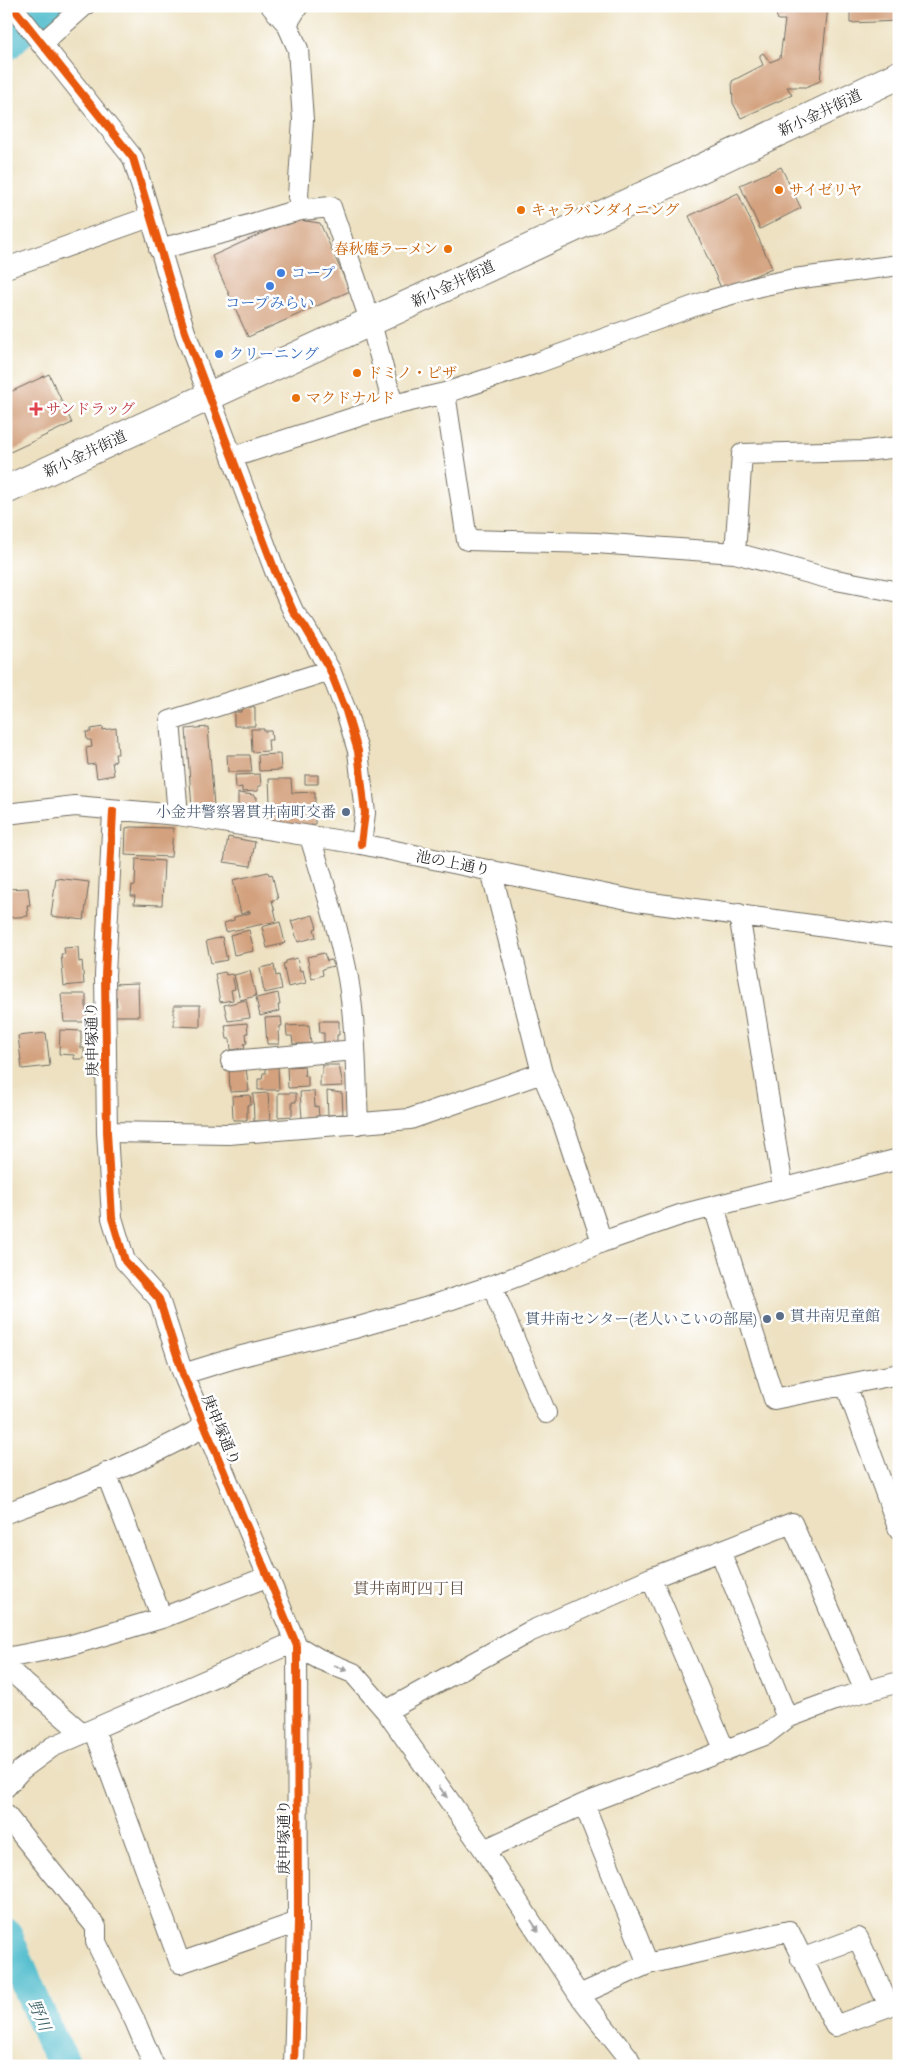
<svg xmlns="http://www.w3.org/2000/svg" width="905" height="2072" font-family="'IM FELL English','Noto Serif JP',serif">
  <rect width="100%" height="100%" fill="#fff"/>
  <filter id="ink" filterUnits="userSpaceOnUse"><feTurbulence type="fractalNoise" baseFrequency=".02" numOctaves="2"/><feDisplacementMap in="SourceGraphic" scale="10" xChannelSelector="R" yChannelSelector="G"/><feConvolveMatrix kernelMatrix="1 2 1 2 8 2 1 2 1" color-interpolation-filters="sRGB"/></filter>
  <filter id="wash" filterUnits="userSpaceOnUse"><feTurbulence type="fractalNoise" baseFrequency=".0096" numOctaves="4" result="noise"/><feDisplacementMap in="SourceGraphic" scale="20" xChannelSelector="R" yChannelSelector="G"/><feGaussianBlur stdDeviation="1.12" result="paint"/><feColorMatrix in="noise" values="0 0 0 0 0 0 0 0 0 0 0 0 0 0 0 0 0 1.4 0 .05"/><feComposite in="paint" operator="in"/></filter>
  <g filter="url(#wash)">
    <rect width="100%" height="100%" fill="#ede1c1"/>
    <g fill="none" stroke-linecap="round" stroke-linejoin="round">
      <path stroke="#52bdcd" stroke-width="32" d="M6,45l41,-39
        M6,1934l43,102 17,30"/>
    </g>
    <g id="blocks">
      <path fill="#d3a17e" d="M787,6h41l-8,75 -14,6h-19l5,8 -51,23 -8,-15 -1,-22 31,-16 -3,-7v-3l3,-2 7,9 10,-4 5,-38h-7l-2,-6 11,-1z
        M850,6h49v15l-49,2z
        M781,167l20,41 -41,21 -20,-44z
        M738,193l34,75 -50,22 -33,-74z
        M299,220l21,3 30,68 -102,46 -36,-81 71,-32 4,1z
        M49,374l23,49 -66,31v-60z
        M241,707h14v19h-21v-14h7z
        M103,727v3l13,-2 2,26h-3l1,7 -4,1 2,13 -17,3 -2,-14 -7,1 -2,-17 6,-1 -1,-7h-4l-1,-8h5v-3z
        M208,727l6,79 -22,2 -6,-79z
        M251,729h13v2h7l1,9h-4l1,11 -17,1z
        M280,754l1,16 -22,1 -1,-16z
        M227,755h23l2,17h-24z
        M260,774l1,12h-3v5l-16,1v-5l-6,1 -1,-13z
        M305,775h13v9h-13z
        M269,779h22l1,14 23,-1v33l-24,2 -20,-3z
        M238,793l16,2v2h3l-1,19h-18z
        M130,827l43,1 -2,29 -46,-2 1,-27z
        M228,837l27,5 -4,24 -27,-4z
        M136,859l28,2 -2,44 -28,-1 1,-8h-4l1,-11 3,1z
        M268,872l1,3 3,-1 6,25 -6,1 5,21 -51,11 -2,-9 10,-3v-3l16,-4v-2l-9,3 -8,-34z
        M56,878l33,4 -5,38 -33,-4z
        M28,888l2,17h-3l1,11 -21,2 -1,-29z
        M313,915l4,13 -3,1 2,8 -18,5 -7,-21z
        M280,922l5,21 -18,5 -5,-21z
        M249,930l5,21 -20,4 -4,-20z
        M222,937l5,23 -16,3 -5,-22z
        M78,947l1,15 3,-1 2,23 -20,2 -3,-32h4l-1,-6z
        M324,953l3,8 4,-1 2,6 -11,3 1,6 -11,4 -5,-22z
        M297,958l3,13 3,-1 3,13 -18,4 -5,-23 3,-1v-2z
        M274,965l2,11 3,-1 3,14 -18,4 -4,-25z
        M250,971l6,25 -16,4 -6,-25z
        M225,972l1,3 6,-1 3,15 -4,1 2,10 -13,2 -5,-28z
        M138,983l1,33h-26v-10h4l-1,-10h-4v-12z
        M278,993l2,12h-2l1,6 -19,5 -4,-18z
        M61,994h25v28h-22z
        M246,1000l4,18 -22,3 -4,-16z
        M174,1005h26v22l-26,-1z
        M281,1017l1,9h-2v5l-2,1 1,12h-12l-2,-26z
        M319,1021h20v14h-2v9h-13v-11h-4z
        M247,1023l1,10h-2l1,10 -3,1 1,4 -14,2 -1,-11h-3l-2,-14z
        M309,1025l2,19h-18l-1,-8h-5l-1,-10z
        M60,1030l21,1v17h3v11h-10v-4l-15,-1z
        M46,1033l4,33 -28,3 -4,-33z
        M322,1065h17l4,21 -23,1v-12h2z
        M266,1066h12l1,24h-21v-11h4l1,-6h3z
        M304,1066l1,10h3v11l-20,1 -1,-21z
        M246,1068l3,23 -19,1 -1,-23z
        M314,1091l1,16 3,-1 1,10 -17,2 -2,-26z
        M327,1091l15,2 1,21 -15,1z
        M268,1093l2,28h-16l-1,-27z
        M278,1093h18v9h-4v14l-14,1z
        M250,1095l1,10h-4v15h-14l-1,-24z"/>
    </g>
  </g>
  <g filter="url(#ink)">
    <use href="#blocks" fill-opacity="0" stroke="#6f6b60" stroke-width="1"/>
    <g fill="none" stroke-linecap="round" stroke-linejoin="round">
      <defs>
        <path id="minor" d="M12,6l121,152 52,174 90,239 19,42 11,14 25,43 16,41 12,40 7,62 -4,31
          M271,6l16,18 11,25 5,71 -5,76 3,14
          M287,24l11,-18
          M41,44l43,-38
          M159,249l67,-17 55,-17 20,-5 30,-3 40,116 22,82
          M6,268l144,-51
          M445,393l22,147 129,3 139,10 96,26 68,13
          M233,457l160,-52 52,-12 92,-30 171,-62 52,-15 34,-7 105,-14
          M735,553l7,-99 123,-3 34,-4
          M113,811l-8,164 2,157 5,86 13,43 34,38 24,75 114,272 1,276 -4,144
          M6,814l69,-8 103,9 183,29 276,57 262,36
          M178,815l-8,-94 160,-51
          M310,837c14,46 29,94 38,141 8,48 8,98 10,146
          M491,870l51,203 20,47 40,122
          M739,914l44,274
          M231,1061l124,-11
          M107,1132l122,2 181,-15 132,-46
          M714,1207l60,192 125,-25
          M494,1285l4,16 48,112
          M183,1374l55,-17 117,-29 73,-21 66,-22 66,-25 42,-18 78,-27 219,-56
          M846,1385l53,145
          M106,1473l56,145
          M6,1513c68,-24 136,-52 198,-86
          M720,1551l67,167
          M651,1578l74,173
          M6,1658l62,-12 94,-28 107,-42
          M6,1667l76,66
          M386,1711l143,-79 122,-54 141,-55 73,168
          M94,1729l86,234 118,-41
          M6,1787l15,-17 31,-23 233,-101h12l22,13 34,14 33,38 98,139 95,145 49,62 4,9
          M584,1804l64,160
          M6,1815l90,112v15l39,79 19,45
          M484,1850l100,-46 181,-69 22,-17 51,-19 61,-17
          M579,1995l69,-31 141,-33 46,95 54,-20 -31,-68 -57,21"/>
        <path id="secondary" d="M6,490l641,-296 252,-119"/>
      </defs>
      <use href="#minor" stroke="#6f6b60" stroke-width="22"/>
      <use href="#secondary" stroke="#6f6b60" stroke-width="30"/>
      <use href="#minor" stroke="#fff" stroke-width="20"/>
      <use href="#secondary" stroke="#fff" stroke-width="28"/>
      <defs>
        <path id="cycleway" d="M12,6l121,152 52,174 90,239 19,42 11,14 25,43 16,41 12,40 7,62 -4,31
          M113,811l-8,164 2,157 5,86 13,43 34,38 24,75 114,272 1,276 -4,144"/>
      </defs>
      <use href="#cycleway" stroke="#fff" stroke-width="11"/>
      <use href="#cycleway" stroke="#e8590c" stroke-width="8"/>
    </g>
    <defs><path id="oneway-solid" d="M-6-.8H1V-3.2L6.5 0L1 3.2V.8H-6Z" transform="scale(1.25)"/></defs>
    <g fill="#a0a0a0">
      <use href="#oneway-solid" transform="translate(341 1668) rotate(22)"/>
      <use href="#oneway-solid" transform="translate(443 1792) rotate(54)"/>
      <use href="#oneway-solid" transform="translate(535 1926) rotate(56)"/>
    </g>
  </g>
  <g fill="#e8710a" stroke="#fff" stroke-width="2">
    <circle cx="779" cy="190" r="5"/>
    <circle cx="521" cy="210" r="5"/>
    <circle cx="448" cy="249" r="5"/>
    <circle cx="357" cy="373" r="5"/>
    <circle cx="296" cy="398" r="5"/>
  </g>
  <g fill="#3f7fe0" stroke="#fff" stroke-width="2">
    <circle cx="281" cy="273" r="5"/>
    <circle cx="270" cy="286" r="5"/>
    <circle cx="219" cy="354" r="5"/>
  </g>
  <path fill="#e0444e" stroke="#fff" stroke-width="2" d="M33.5 401.5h5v5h5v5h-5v5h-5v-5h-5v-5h5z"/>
  <g fill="#5c6f8a" stroke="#fff" stroke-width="2">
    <circle cx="346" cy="812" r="5"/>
    <circle cx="780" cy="1316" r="5"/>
    <circle cx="767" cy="1319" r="5"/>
  </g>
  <g text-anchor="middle" stroke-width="5" stroke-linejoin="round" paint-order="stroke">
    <g font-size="15" fill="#2b2b2b" stroke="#fff">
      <text transform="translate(820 113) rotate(-25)" y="5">新小金井街道</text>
      <text transform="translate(453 284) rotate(-25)" y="5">新小金井街道</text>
      <text transform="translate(85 454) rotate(-25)" y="5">新小金井街道</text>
      <text transform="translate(453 863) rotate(11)" y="5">池の上通り</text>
      <text transform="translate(92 1039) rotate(-91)" y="5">庚申塚通り</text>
      <text transform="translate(221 1430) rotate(67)" y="5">庚申塚通り</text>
      <text transform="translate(284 1837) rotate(-90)" y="5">庚申塚通り</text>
    </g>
    <g font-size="15" fill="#c56008" stroke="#fff" text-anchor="start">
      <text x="789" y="195">サイゼリヤ</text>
      <text x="531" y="215">キャラバンダイニング</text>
      <text x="438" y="254" text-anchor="end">春秋庵ラーメン</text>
      <text x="367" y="378">ドミノ・ピザ</text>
      <text x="306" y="403">マクドナルド</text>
    </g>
    <g font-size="15" fill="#366cbe" stroke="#fff" text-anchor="start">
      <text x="291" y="278">コープ</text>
      <text x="270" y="308" text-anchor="middle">コープみらい</text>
      <text x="229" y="359">クリーニング</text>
    </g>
    <g font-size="15" fill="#be3a42" stroke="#fff" text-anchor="start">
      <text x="46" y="414">サンドラッグ</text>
    </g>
    <g font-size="15" fill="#4e5e75" stroke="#fff" text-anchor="end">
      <text x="336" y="817">小金井警察署貫井南町交番</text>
      <text x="790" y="1321" text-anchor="start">貫井南児童館</text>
      <text x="757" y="1324">貫井南センター(老人いこいの部屋)</text>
    </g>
    <g font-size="16" fill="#665448" stroke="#fff">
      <text x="409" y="1594">貫井南町四丁目</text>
    </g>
    <g font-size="16" font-style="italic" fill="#395e64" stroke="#fff">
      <text transform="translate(40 2015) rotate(67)" y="6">野川</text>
    </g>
  </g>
  <rect width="905" height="2072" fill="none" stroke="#fff" stroke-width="25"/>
</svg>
